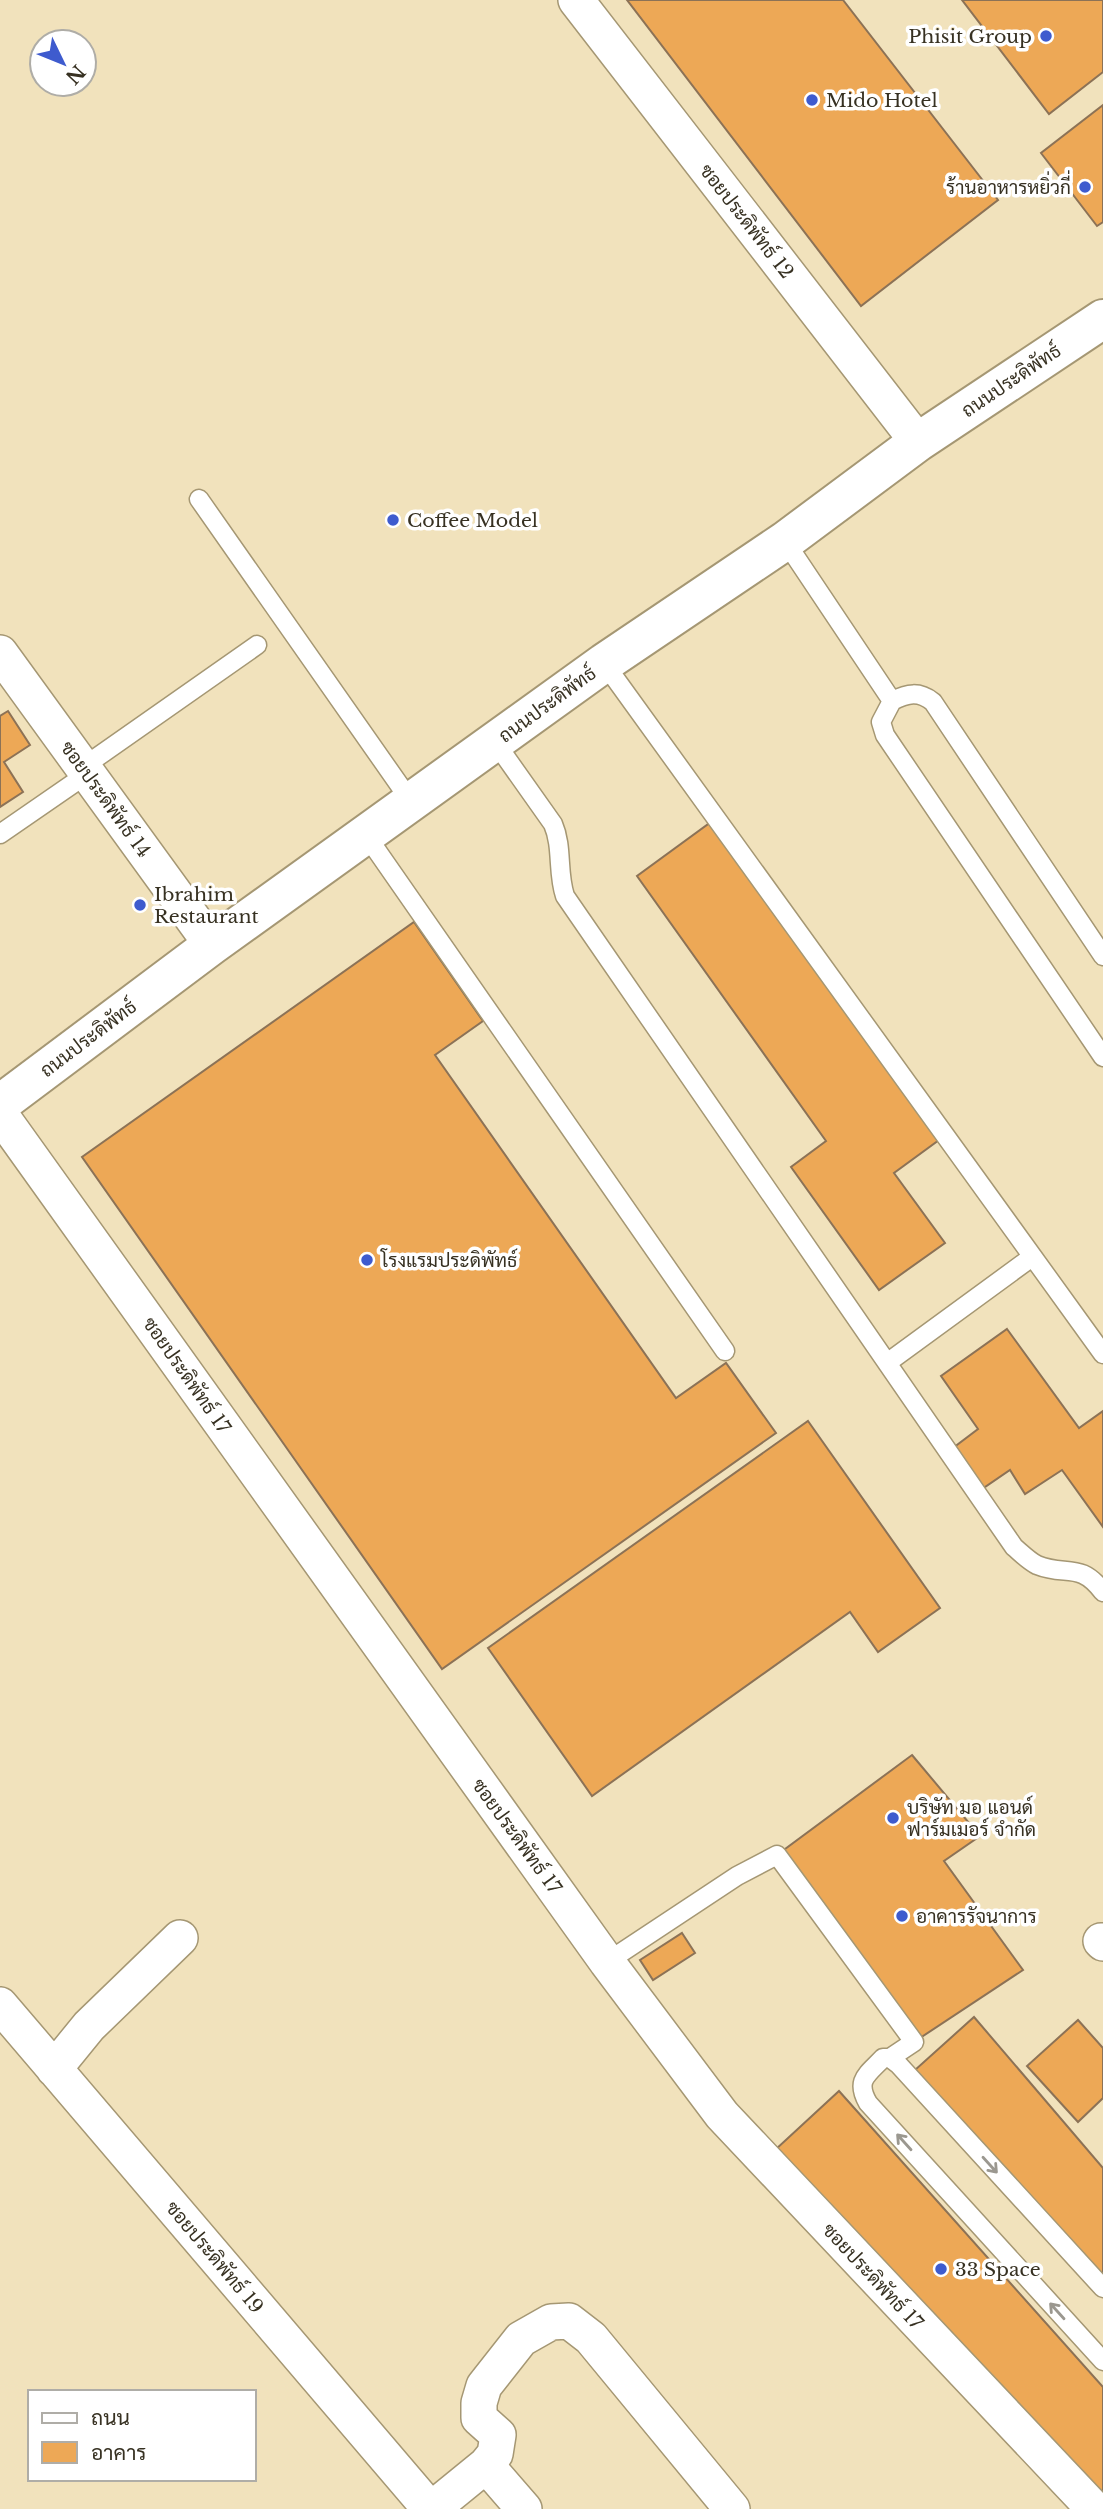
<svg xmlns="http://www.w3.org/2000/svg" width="1103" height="2509" font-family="'Libre Baskerville',Sarabun,serif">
  <rect width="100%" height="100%" fill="#f1e2bc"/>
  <path fill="#eda856" stroke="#8c7256" stroke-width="2" d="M627,0h216l155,200 -137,106z
    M962,0h141v72l-54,42z
    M1103,105v117l-6,4 -56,-73z
    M8,711l22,34 -26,17 19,30 -23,15v-91z
    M711,822l228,318 -45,33 51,70 -66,47 -88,-123 35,-26 -189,-265z
    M414,922l69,99 -48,34 241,343 50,-35 50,70 -334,236 -360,-512z
    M1007,1329l72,99 24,-17v116l-41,-57 -37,24 -15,-24 -28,19 -29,-41 25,-19 -37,-53z
    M808,1421l132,187 -62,44 -28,-40 -258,184 -104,-148z
    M912,1755l68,81 -36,25 79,109 -109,72 -137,-187z
    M682,1933l13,20 -42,27 -13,-20z
    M974,2017l129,151v108l-188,-206z
    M1078,2020l25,28v50l-25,24 -51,-56z
    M839,2091l264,296v117l-328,-354z"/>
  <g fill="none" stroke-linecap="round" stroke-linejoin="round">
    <defs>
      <path id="lane" d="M199,499l213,304
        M785,541l107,160c16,-8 27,-10 41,1l170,254
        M604,663l499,691
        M892,701l-11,21 4,13 218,322
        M495,742l58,82c10,23 4,48 12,72l449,651c7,6 15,14 23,18 29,12 43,-4 66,27
        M83,767l174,-122
        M0,834l87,-60
        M366,835l359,516
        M887,1363l145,-106
        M607,1962l130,-86 40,-21 137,187 -24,16
        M1103,2288l-205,-224 -8,-6h-7c-16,17 -28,22 -15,45l235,258"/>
      <path id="street" d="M576,0l342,442
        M0,653l212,292
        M0,1114l607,848 115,153 372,394
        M1101,1941l2,2
        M0,2005l430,504
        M54,2069l35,-43 91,-88
        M486,2465l38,44
        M432,2509l54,-44 9,-11 3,-19 -19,-17v-15l5,-17 37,-47 30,-17 18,-1 22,17 141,171"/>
      <path id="secondary" d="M0,1104l212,-159 392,-282 181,-122 133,-99 185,-123"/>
    </defs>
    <use href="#lane" stroke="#a59773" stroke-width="21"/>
    <use href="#street" stroke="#a59773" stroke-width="38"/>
    <use href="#secondary" stroke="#a59773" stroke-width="42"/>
    <use href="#lane" stroke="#fff" stroke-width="18"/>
    <use href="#street" stroke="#fff" stroke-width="35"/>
    <use href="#secondary" stroke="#fff" stroke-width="38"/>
  </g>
  <defs><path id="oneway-shaft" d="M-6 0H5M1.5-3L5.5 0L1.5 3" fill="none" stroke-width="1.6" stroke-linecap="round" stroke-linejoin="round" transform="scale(1.75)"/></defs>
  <g stroke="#9b9890">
    <use href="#oneway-shaft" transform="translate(904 2142) rotate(-132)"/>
    <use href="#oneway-shaft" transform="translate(990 2165) rotate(48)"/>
    <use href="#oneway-shaft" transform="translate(1057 2311) rotate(-132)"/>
  </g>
  <g fill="#3e5bce" stroke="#fff" stroke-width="2.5">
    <circle cx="1046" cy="36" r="7"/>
    <circle cx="812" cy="100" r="7"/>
    <circle cx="1085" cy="187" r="7"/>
    <circle cx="393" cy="520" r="7"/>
    <circle cx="140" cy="905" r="7"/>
    <circle cx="367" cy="1260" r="7"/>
    <circle cx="893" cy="1818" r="7"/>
    <circle cx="902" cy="1916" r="7"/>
    <circle cx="941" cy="2269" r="7"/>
  </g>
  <g text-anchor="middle" stroke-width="7" stroke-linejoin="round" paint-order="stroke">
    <g font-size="19" fill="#373122" stroke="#fff" text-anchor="start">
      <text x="1032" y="43" text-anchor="end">Phisit Group</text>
      <text x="826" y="107">Mido Hotel</text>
      <text x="1071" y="194" text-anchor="end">ร้านอาหารหยิ่วกี่</text>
      <text x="407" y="527">Coffee Model</text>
      <text x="154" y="901">Ibrahim<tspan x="154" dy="22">Restaurant</tspan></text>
      <text x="381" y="1267">โรงแรมประดิพัทธ์</text>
      <text x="907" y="1814">บริษัท มอ แอนด์<tspan x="907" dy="22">ฟาร์มเมอร์ จำกัด</tspan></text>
      <text x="916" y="1923">อาคารรัจนาการ</text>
      <text x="955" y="2276">33 Space</text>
    </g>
    <g font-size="19" fill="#373122" stroke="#fff">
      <text transform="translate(747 221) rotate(52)" y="7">ซอยประดิพัทธ์ 12</text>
      <text transform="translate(1011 380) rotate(-34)" y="7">ถนนประดิพัทธ์</text>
      <text transform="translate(547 704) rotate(-36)" y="7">ถนนประดิพัทธ์</text>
      <text transform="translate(106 799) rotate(54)" y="7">ซอยประดิพัทธ์ 14</text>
      <text transform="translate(88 1038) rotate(-37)" y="7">ถนนประดิพัทธ์</text>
      <text transform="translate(187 1375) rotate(55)" y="7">ซอยประดิพัทธ์ 17</text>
      <text transform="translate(517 1836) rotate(54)" y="7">ซอยประดิพัทธ์ 17</text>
      <text transform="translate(215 2257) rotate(50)" y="7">ซอยประดิพัทธ์ 19</text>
      <text transform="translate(873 2276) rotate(47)" y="7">ซอยประดิพัทธ์ 17</text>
    </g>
  </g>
  <rect x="28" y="2390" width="228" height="91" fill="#ffffff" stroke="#afada7" stroke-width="2"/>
  <rect x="42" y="2413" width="35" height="10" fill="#ffffff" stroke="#afada7" stroke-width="2"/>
  <text x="91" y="2425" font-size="21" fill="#373122">ถนน</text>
  <rect x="42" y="2442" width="35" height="21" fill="#eda856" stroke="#afada7" stroke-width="2"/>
  <text x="91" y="2460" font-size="21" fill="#373122">อาคาร</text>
  <g transform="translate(63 63) rotate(133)"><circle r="33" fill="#ffffff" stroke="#afada7" stroke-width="2"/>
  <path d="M0-5L12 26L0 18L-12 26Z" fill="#3e5bce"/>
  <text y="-10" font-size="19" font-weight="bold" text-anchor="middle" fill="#373122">N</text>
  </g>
</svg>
